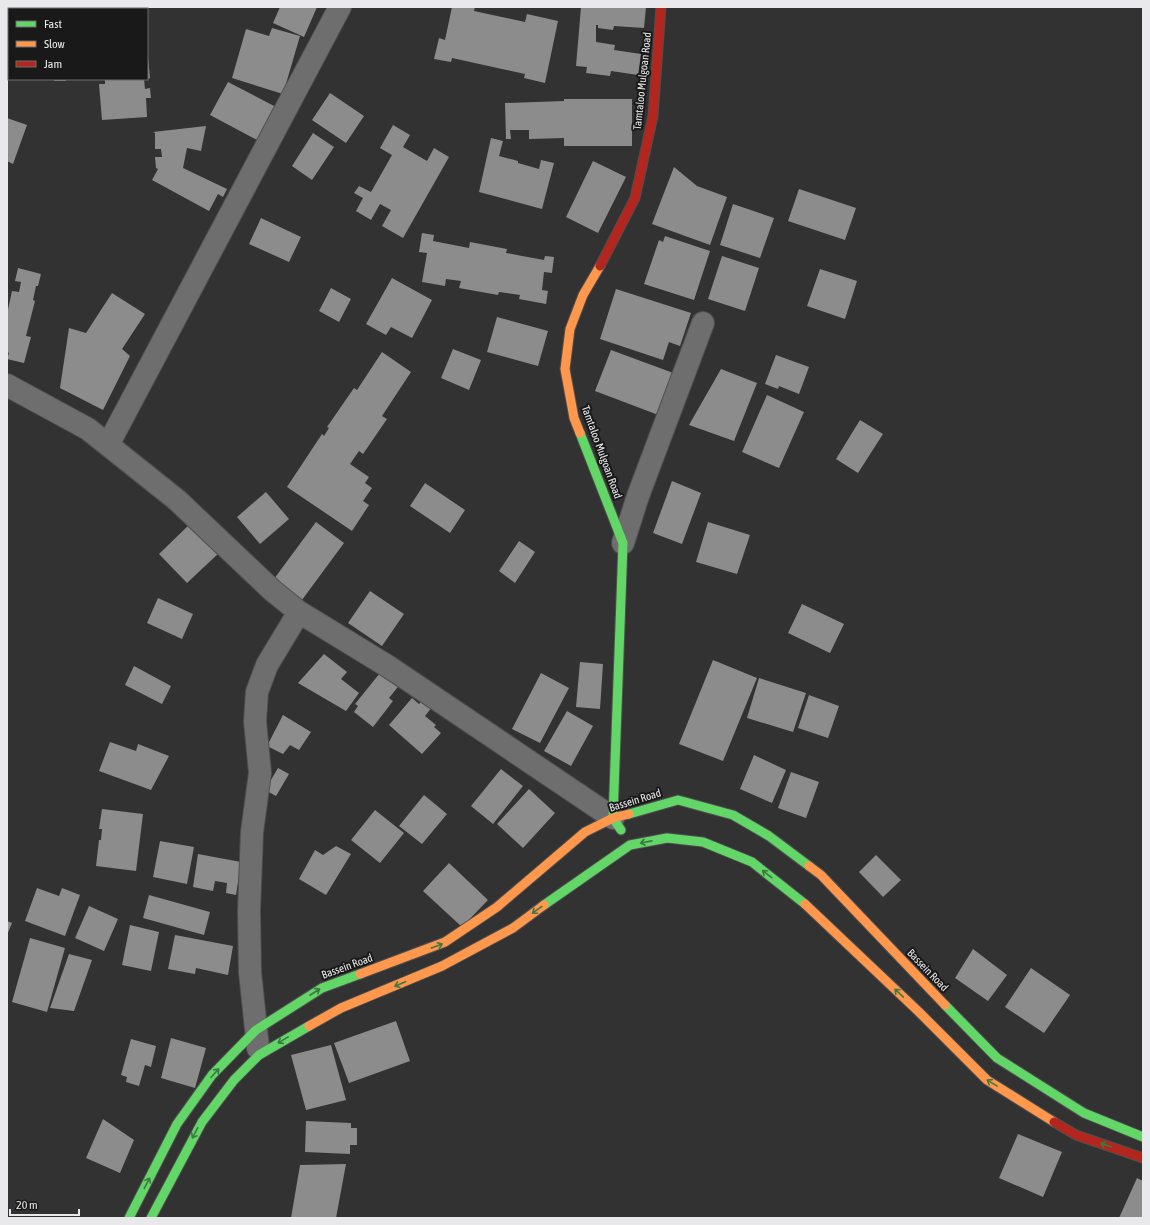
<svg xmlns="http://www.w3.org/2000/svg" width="1150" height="1225" font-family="'Asap Condensed',sans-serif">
  <rect width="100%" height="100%" fill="#323233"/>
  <path fill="#8c8c8d" d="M280,7h37l-13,30 -31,-14z
    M452,7h23l-1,4 51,11 2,-8 31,7 -13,62 -21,-5 1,-4 -73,-16 -1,4 -17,-3 5,-21 6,2z
    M581,7h65l-2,21 -30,-2 -1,4 -15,-2v-3h-2v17l19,3 -1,5 27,4 -3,21 -27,-4 -1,5 -24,-3 1,-6 -11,-1z
    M272,28l28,8 -17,58 -51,-16 14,-49 23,7z
    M147,57h1l2,21 -3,1z
    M54,79h12v2h-12z
    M105,79h39l1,10 5,-1 1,10h-5l1,19 -45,3 -3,-36h6z
    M228,82l48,25 -17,34 -49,-26z
    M330,93l34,23 -18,27 -34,-23z
    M564,99h68v47h-68v-8l-35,1v-9h-19l1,9h-5l-1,-36 59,-2z
    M7,118l20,7 -14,39 -6,-3z
    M393,125l17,10 -7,12 24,14 7,-13 15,9 -46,81 -21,-12 9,-16 -11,-6 -9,16 -15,-9 7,-13 -9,-5 5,-7 12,6 21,-37 -12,-7z
    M206,126l-5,25 -14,-3 -4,20 44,21 -4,8 -5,-3 -9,17 -57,-31 6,-11 -2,-1 -1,-11h7l-1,-8h-6v-16l-2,-1z
    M313,133l21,14 -22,33 -20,-14z
    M491,138l12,3 -4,15 19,5v2l21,6 2,-9 13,3 -12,46 -63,-17z
    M593,161l33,16 -28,56 -32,-16z
    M674,167l23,19 30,11 -17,48 -58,-21z
    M799,189l57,19 -11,32 -57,-19z
    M733,204l41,14 -14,40 -40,-13z
    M261,218l40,19 -12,25 -40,-18z
    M422,233l12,2 -1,6 36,7 1,-6 37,7 -1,4 38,7 1,-4 9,1 -2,16 -8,-1 -2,18 6,1 -2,13 -27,-5 1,-4 -21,-3 -1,3 -39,-7 2,-7 -15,-2 -1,7 -23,-4 5,-29 -8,-1z
    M665,236l45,15 -16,49 -50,-16 15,-44 4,2z
    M722,256l37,12 -14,43 -37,-12z
    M18,268l23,6 -3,12h-2l-3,14 2,1 -9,35 5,1 -7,26 -17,-4 2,-6 -2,-1v-38l5,-23 7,1 2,-10 -6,-1z
    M820,269l37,12 -12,38 -38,-13z
    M392,278l40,22 -20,38 -21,-11 -5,8 -20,-11z
    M331,288l20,11 -12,23 -20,-11z
    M616,289l75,24 -11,33 -11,-4 -6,18 -63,-21z
    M112,293l33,21 -23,35 8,7 -27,54 -43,-22 9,-60 17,5z
    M497,317l51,14 -10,35 -51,-14z
    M453,349l28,11 -12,30 -28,-12z
    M611,350l65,24 -15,42 -66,-25z
    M382,352l29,20 -29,44 5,3 -24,35 -4,-3 -9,13 19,13 -4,6 7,5 -9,13 6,4 -17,26 -65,-44 35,-53 2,2 5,-8 -2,-1 27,-39 3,2z
    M776,355l33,12 -10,27 -20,-8 -1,3 -13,-5z
    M721,369l36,14 -23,58 -45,-16z
    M767,395l37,17 -25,56 -37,-16z
    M860,420l23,14 -25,39 -22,-14z
    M672,481l29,12 -19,51 -29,-11z
    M425,483l40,27 -15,23 -40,-27z
    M266,492l23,27 -29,25 -23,-27z
    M192,522l28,30 -33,31 -28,-29z
    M316,522l28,21 -45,61 -28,-21z
    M708,522l42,13 -13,39 -41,-12z
    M519,541l16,11 -20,31 -16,-12z
    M370,591l34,23 -22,32 -34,-23z
    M158,598l35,16 -11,25 -35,-16z
    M802,604l42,20 -14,29 -42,-20z
    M324,654l23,18 -6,7 18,14 -13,18 -48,-28z
    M713,660l44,18 -34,83 -44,-17z
    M580,662l23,2 -3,45 -24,-2z
    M134,666l37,20 -9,18 -37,-19z
    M384,668l17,15 -12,15 4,3 -20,26 -19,-15 4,-6 -3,-2z
    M541,673l28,15 -29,55 -28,-14z
    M759,678l47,15 -13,39 -46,-14z
    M809,695l30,11 -11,32 -30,-10z
    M412,698l7,6 4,-5 9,8 -7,9 11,9 -2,2 7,6 -19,21 -33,-29z
    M567,711l26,15 -22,40 -27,-15z
    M283,715l28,17 -12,18 -9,-5 -7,9 -16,-8z
    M110,742l26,9 2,-7 31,12 -18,34 -52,-19z
    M754,755l32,15 -14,33 -32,-14z
    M278,768l11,6 -13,22 -11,-6z
    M501,769l22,17 -30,38 -22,-18z
    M791,772l28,10 -13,36 -28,-10z
    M529,789l26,24 -32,35 -26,-24z
    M424,795l23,19 -25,30 -23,-18z
    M102,809l41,5 -7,57 -40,-5 3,-26h2l1,-11h-3z
    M375,810l29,23 -24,30 -29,-23z
    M160,841l34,6 -7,37 -34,-7z
    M336,846l15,8 -25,41 -27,-16 16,-29 8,5z
    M198,854l43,8 -5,33 -10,-2 1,-10 -12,-2 -2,10 -20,-4z
    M876,855l25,25 -18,17 -24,-25z
    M449,863l39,37 -26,27 -39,-36z
    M37,888l22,8 3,-8 18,7 -15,41 -40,-15z
    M149,895l61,17 -6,23 -61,-17z
    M89,906l29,13 -14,32 -29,-13z
    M7,921l5,2 -5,12z
    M130,925l29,7 -8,39 -29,-6z
    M175,935l58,11 -5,29 -32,-7 -1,6 -27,-5z
    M30,938l35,10 -18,64 -35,-10z
    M973,949l34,26 -19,26 -33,-23z
    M69,954l23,6 -18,51 -24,-3z
    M1031,968l39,27 -26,38 -39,-26z
    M396,1021l14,40 -61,22 -15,-40z
    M171,1038l35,10 -11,40 -34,-10z
    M131,1039l25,7 -5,21 -6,-2 -6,21 -13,-4 1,-5 -6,-2z
    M331,1045l15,55 -40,10 -15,-55z
    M103,1119l31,21 -14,33 -34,-15z
    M306,1121l45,2v5h6v17h-7v9l-45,-2z
    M1018,1134l44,18 -19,45 -44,-19z
    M346,1164l-10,54h-45l9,-53z
    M1137,1178l6,3v37h-24z"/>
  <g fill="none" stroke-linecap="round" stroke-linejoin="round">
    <defs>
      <path id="street" d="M7,385l81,44 89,71 96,91 26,21 90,55 224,151
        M108,445l232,-438
        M623,543l15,-47 65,-173
        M258,1048l-8,-76 -1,-61 3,-79 8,-59 -5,-52 2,-29 10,-27 32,-53"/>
      <path id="fast" d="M580,433l43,110 -10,275 8,12
        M629,814l49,-14 55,15 36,21 40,30
        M544,905l86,-60 37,-7 36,4 49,20 53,42
        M945,1005l52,53 87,55 59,24
        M129,1218l48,-94 35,-49 44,-45 66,-42 38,-14
        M151,1218l51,-96 32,-42 25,-25 50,-29"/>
      <path id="slow" d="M580,433l-6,-15 -9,-49 5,-40 13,-34 17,-29
        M809,866l12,9 124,130
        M805,904l114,108 68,68 67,42
        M360,974l85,-32 52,-35 88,-75 28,-14 16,-4
        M309,1026l32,-18 101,-42 71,-38 31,-23"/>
      <path id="jam" d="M600,266l35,-68 18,-82 8,-109
        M1054,1122l22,13 67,23"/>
    </defs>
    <use href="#street" stroke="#4f4f50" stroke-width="24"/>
    <use href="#fast" stroke="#4f4f50" stroke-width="11"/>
    <use href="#slow" stroke="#4f4f50" stroke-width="11"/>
    <use href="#jam" stroke="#4f4f50" stroke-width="11"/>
    <use href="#street" stroke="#6e6e6f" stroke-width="22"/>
    <use href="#fast" stroke="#63d668" stroke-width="9"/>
    <use href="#slow" stroke="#ff974d" stroke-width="9"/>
    <use href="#jam" stroke="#b3261e" stroke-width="9"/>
  </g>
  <defs><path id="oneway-shaft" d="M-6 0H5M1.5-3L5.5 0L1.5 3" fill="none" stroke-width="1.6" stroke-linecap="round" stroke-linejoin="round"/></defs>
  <g stroke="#3e7841">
    <use href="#oneway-shaft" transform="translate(646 842) rotate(169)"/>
    <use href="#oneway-shaft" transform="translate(767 874) rotate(-142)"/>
    <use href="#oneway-shaft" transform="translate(537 910) rotate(144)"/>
    <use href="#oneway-shaft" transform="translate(437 946) rotate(-20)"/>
    <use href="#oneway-shaft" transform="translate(400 984) rotate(157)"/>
    <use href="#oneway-shaft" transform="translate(315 992) rotate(-33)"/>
    <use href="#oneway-shaft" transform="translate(899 993) rotate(-136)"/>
    <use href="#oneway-shaft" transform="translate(283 1040) rotate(149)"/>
    <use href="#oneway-shaft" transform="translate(215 1073) rotate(-48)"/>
    <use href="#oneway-shaft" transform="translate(992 1083) rotate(-148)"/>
    <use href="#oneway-shaft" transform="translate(195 1133) rotate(118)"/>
    <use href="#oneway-shaft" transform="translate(1106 1145) rotate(-161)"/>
    <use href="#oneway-shaft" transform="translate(147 1183) rotate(-63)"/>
  </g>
  <g text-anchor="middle" stroke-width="4" stroke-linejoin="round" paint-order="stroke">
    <g font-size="11" fill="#e9e9eb" stroke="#19191a">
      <text transform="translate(642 81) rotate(-84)" y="4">Tamtaloo Mulgoan Road</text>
      <text transform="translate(602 452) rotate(70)" y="4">Tamtaloo Mulgoan Road</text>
      <text transform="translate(635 800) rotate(-17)" y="4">Bassein Road</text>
      <text transform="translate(347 966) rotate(-20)" y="4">Bassein Road</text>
      <text transform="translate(928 970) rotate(46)" y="4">Bassein Road</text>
    </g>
  </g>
  <rect width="1150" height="1225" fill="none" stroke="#e9e9eb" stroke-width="16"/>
  <rect x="8" y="8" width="140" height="72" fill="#19191a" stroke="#6c6c6e"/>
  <rect x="16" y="21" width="20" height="6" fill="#63d668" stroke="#6c6c6e"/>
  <text x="44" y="28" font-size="12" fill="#e9e9eb">Fast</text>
  <rect x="16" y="41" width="20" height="6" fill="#ff974d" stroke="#6c6c6e"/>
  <text x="44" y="48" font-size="12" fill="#e9e9eb">Slow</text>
  <rect x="16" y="61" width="20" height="6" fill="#b3261e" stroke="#6c6c6e"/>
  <text x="44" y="68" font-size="12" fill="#e9e9eb">Jam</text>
  <path d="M10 1209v6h69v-6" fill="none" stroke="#e9e9eb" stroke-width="2"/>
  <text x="16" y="1209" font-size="12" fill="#e9e9eb" stroke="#19191a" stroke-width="3" paint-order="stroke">20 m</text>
</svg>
